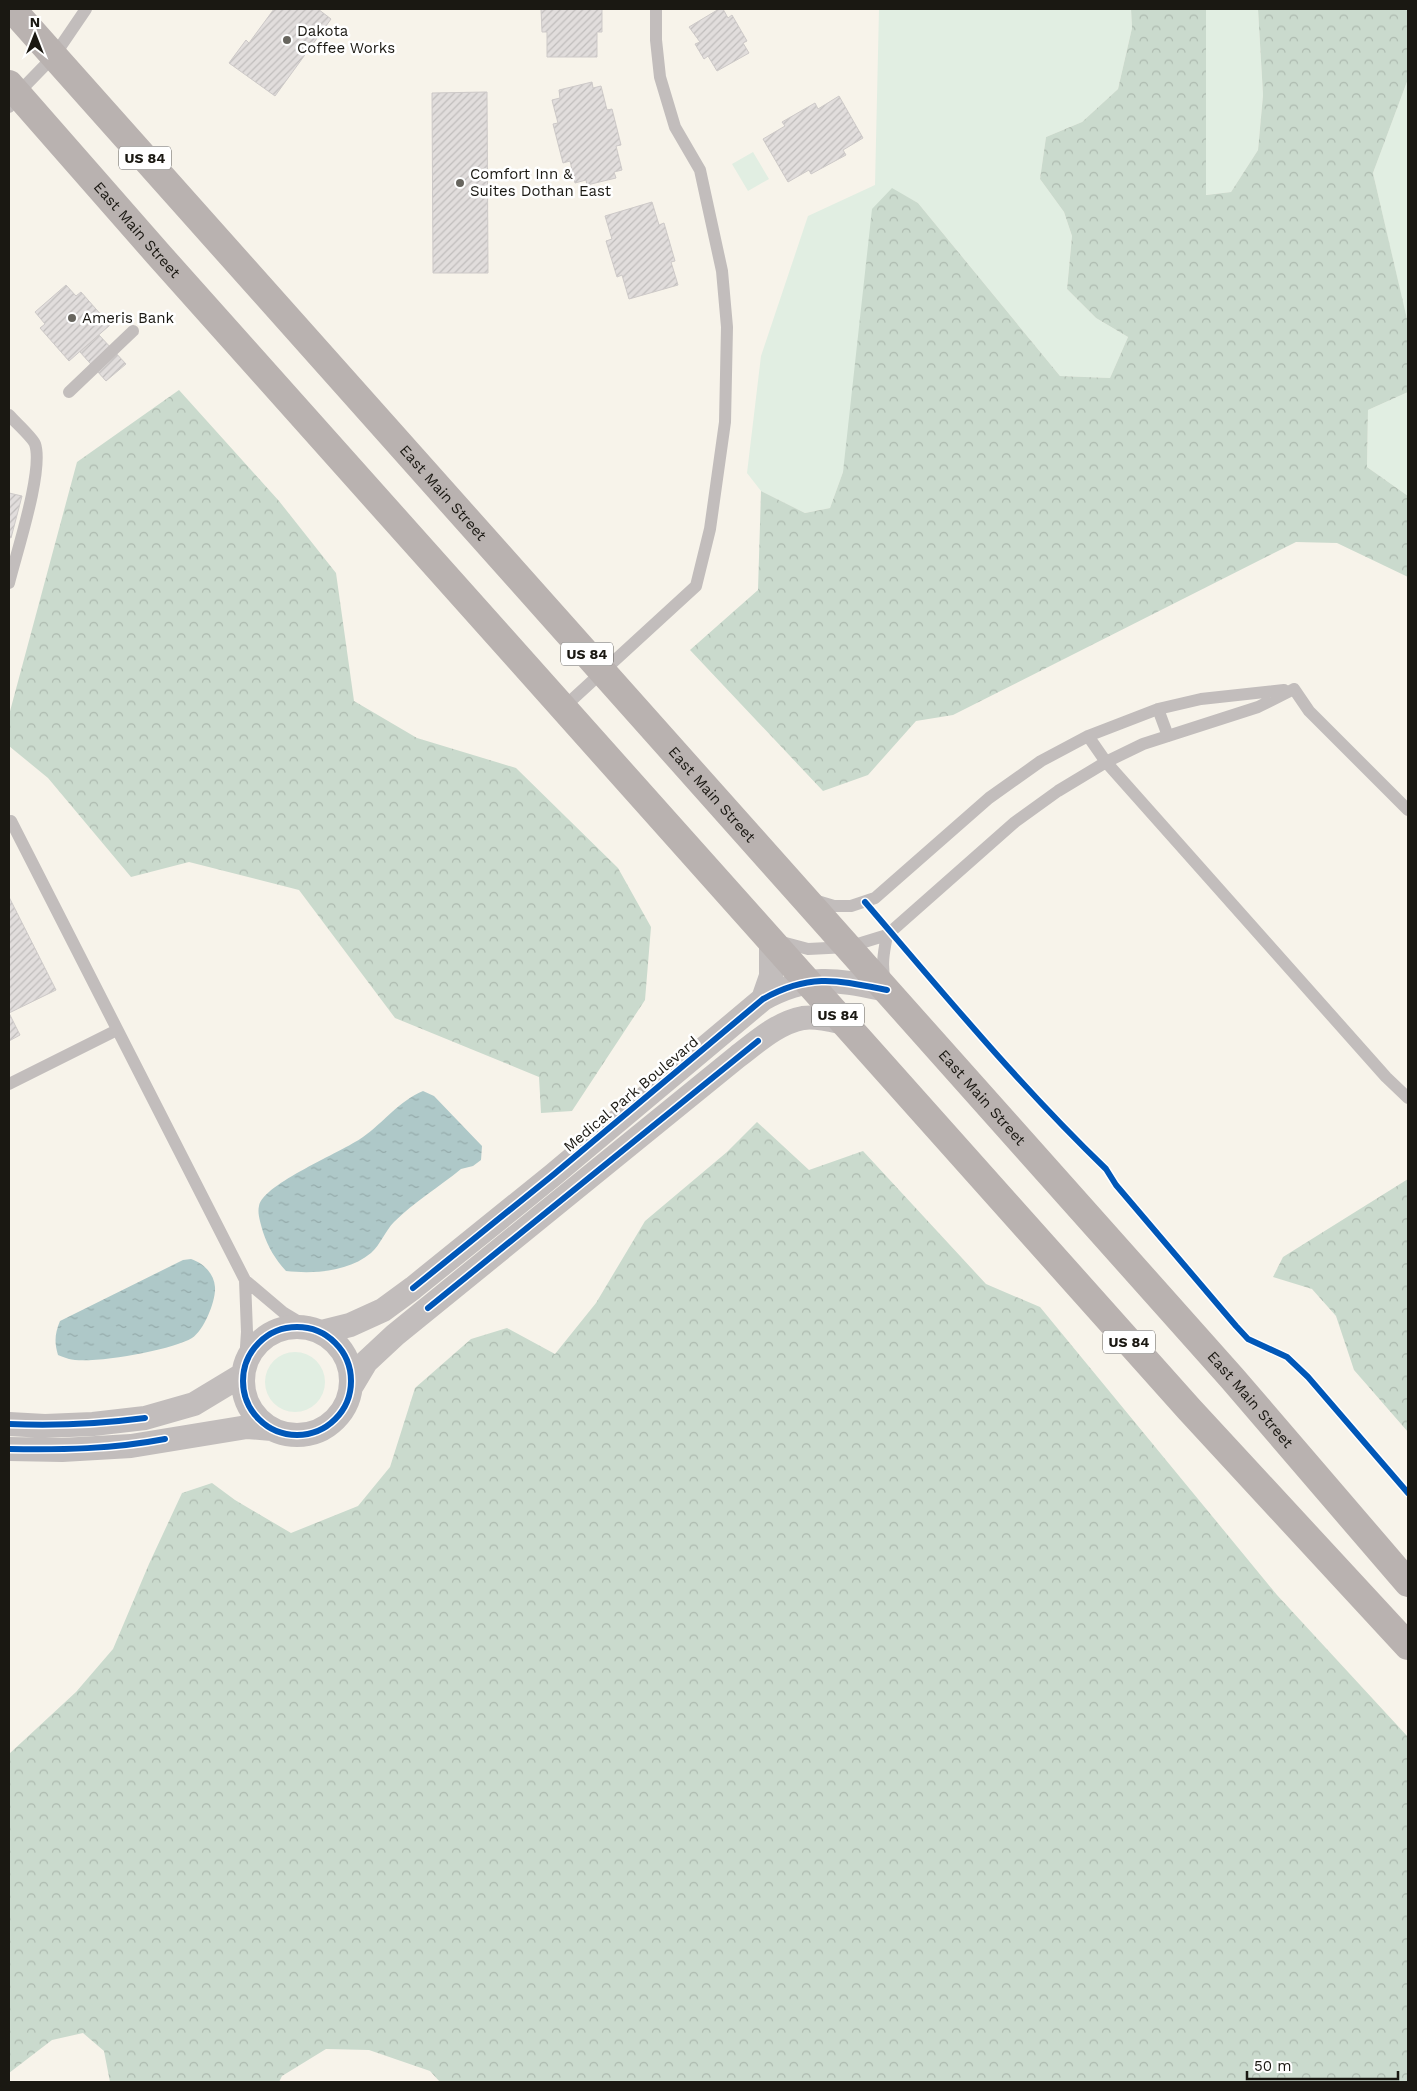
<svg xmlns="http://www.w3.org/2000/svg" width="1417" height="2091" font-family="'Work Sans',sans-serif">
  <defs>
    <pattern id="forest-crowns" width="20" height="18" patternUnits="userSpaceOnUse" patternTransform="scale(1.25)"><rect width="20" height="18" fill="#cadacd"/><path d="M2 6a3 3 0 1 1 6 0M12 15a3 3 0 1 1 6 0" fill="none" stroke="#adbaaf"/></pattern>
    <pattern id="water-ripples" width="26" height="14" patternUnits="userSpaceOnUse" patternTransform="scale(1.25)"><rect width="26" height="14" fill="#aec8c8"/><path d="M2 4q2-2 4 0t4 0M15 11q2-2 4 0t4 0" fill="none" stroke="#95abab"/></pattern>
    <pattern id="building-hatch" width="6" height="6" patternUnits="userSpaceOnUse" patternTransform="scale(1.25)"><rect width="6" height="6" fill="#e1dddc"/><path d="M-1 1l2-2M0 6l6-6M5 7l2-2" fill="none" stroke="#c0bdbc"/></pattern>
  </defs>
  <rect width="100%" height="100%" fill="#f7f3ea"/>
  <path fill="#e1eee2" d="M879,9h252l1,19 -14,61 -36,33 -36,15 -6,42 24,33 8,24 -5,53 29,29 32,19 -18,41 -50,-2 -142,-173 -26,-14 -49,283 -13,36 -25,5 -44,-22 -14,-18 14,-117 47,-140 67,-31z
    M1206,9h52l5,86 -5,55 -27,42 -26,3z
    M1408,79v241h-1l-34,-147z
    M753,152l16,27 -21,12 -16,-27z
    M1408,392v104l-41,-29 1,-57z
    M265 1382a30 30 0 1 1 60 0a30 30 0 1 1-60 0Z"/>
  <path fill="url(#forest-crowns)" d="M1131,9h75v186l25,-3 27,-42 5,-55 -5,-86h150v70l-35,94 34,146 1,1v72l-40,18 -1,57 41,29v81l-71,-34 -41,-1 -343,173 -37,6 -48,54 -45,16 -133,-141 68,-60 3,-99 44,22 25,-5 13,-36 29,-263 20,-21 26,15 142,173 50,2 18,-41 -32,-19 -29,-29 5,-53 -8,-24 -24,-33 6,-42 36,-15 36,-33 14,-61z
    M179,390l100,111 57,72 18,128 63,37 99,30 102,100 33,59 -6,73 -73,111 -31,2 -2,-36 -144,-59 -96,-128 -110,-28 -58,15 -83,-99 -39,-32v-31l68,-253z
    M757,1122l52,48 54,-19 123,133 54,23 237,288 131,142v345h-968l-10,-11 -61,-21 -43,-1 -44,27 -3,6h-169l-6,-31 -21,-18 -31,7 -43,33v-319l67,-62 37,-43 36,-85 33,-71 30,-10 23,17 56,33 67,-27 32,-39 25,-79 56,-49 36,-11 48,26 41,-51 49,-82 82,-69z
    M1408,1179v253l-54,-62 -18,-54 -24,-27 -39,-12 10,-20z"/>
  <path fill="url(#water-ripples)" d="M423,1091l11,5 48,50 -1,14 -8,6 -12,3c-22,18 -47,33 -67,53 -9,9 -13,22 -23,31 -23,19 -57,21 -85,18 -11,-12 -18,-24 -23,-39 -2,-8 -6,-18 -4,-26 5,-23 82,-53 104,-69 20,-14 36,-36 60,-46z
    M191,1259c12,4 23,14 24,28 1,14 -11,43 -23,51 -19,12 -102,27 -123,21 -4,-1 -8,-3 -11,-4 -4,-13 -3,-22 2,-34l123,-61z"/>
  <path fill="url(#building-hatch)" stroke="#cdc9c8" d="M274,9h44l13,10 -56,77 -46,-33 17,-23 3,3z
    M541,9h61v23h-5v25h-50v-25h-5z
    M719,9h4l5,9 4,-3 15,26 -4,2 6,10 -32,18 -9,-15 -4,3 -9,-15 5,-2 -11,-15z
    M592,82l1,6 8,-2 6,24 5,-1 9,36 -5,1 6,24 -8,2 2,6 -29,7 -1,-5 -11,3 -5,-22 -7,2 -10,-39 5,-1 -6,-23 8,-2 -1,-8z
    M487,92l1,181h-55l-1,-180z
    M839,96l24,42 -20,12 3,5 -35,19 -2,-4 -21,12 -25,-43 22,-13 -3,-4 33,-19 3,6z
    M652,202l7,23 5,-2 11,38 -4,1 7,23 -49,14 -7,-24 -5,2 -11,-36 6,-2 -7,-23z
    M66,285l10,11 5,-4 29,33 -41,36 -29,-33 5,-4 -10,-12z
    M99,335l27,29 -20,17 -26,-29z
    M9,493l13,3 -11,42 -2,-1z
    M9,897l47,93 -47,23 11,22 -11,6z"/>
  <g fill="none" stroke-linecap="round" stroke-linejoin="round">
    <path stroke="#c2bdbc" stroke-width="12" d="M9,107l9,-14 36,-37 32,-47
      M69,392l64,-61
      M9,415c6,7 23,22 26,29 9,26 -19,110 -26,139
      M1294,689l15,22 99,99
      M564,707l132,-121 14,-57 15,-107 2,-95 -5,-56 -22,-101 -25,-43 -15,-50 -4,-37v-31
      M1158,709l10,27
      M1088,736l18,26 280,315 22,21
      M9,822l2,-1 234,459 39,33 25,15
      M814,900l20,6h17l24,-8 114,-100 52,-37 47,-25 70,-27 43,-10 83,-9
      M778,941l30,8 40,-2 39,-12 128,-113 43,-31 48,-29 37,-18 115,-37 36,-18
      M885,981c-4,-16 -1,-30 2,-46
      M9,1084l108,-54
      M245,1280l2,52 -2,30"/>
    <path stroke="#c2bdbc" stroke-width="24" d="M763,999l8,-23v-36
      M243 1381a54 54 0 1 1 108 0a54 54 0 1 1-108 0Z
      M322,1332l28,-7 33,-15 30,-22 140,-113 210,-176c47,-26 74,-19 124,-9
      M351,1387l15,-25 29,-27 342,-278c20,-15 40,-34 66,-39 14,-2 28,2 42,5
      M9,1424l36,2 48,-2 52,-6 49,-14 48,-29
      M9,1449l53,1 69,-4 116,-19 25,2"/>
    <g stroke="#b9b2b0" stroke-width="28">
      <path id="s1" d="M12,9l1220,1369 176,205"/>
      <path id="s2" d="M9,84l149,170 1031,1155 219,237"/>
    </g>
    <defs>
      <path id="cycleway" d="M865,902c78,91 155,184 241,267l10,16 120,141 12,13 39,18 21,20 100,116
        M413,1288l140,-113 210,-176c47,-26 74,-19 124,-9
        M428,1308l330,-267
        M243 1381a54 54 0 1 1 108 0a54 54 0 1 1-108 0Z
        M9,1424c46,2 90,0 136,-6
        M9,1449c53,1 104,0 156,-10"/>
    </defs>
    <use href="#cycleway" stroke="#fff" stroke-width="9"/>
    <use href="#cycleway" stroke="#0057b8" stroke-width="6"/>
  </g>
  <g fill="#67655e" stroke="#fff" stroke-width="2">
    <circle cx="287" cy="40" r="5"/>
    <circle cx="460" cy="183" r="5"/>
    <circle cx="72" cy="318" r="5"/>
  </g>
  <g text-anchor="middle" stroke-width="5" stroke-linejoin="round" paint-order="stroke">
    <g fill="#fff" stroke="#5f5d59" stroke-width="1">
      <rect x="119" y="146.5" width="52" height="23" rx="4"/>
      <rect x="561" y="642.5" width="52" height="23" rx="4"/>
      <rect x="812" y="1003.5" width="52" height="23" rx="4"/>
      <rect x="1103" y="1330.5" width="52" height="23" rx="4"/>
    </g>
    <g font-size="14" font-weight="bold" fill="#1a1812">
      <text x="145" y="163">US 84</text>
      <text x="587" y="659">US 84</text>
      <text x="838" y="1020">US 84</text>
      <text x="1129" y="1347">US 84</text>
    </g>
    <g font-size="15" fill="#1a1812" stroke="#fff" text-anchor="start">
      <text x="297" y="36">Dakota<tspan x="297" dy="17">Coffee Works</tspan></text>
      <text x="470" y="179">Comfort Inn &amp;<tspan x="470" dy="17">Suites Dothan East</tspan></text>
      <text x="82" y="323">Ameris Bank</text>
    </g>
    <g font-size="15" fill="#1a1812" stroke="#fff">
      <text dy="5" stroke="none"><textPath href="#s2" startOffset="194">East Main Street</textPath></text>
      <text dy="5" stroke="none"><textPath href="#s1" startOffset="648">East Main Street</textPath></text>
      <text dy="5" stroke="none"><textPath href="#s1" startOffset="1052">East Main Street</textPath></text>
      <text transform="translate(631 1094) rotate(-40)" y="5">Medical Park Boulevard</text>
      <text dy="5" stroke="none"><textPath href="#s1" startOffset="1458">East Main Street</textPath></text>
      <text dy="5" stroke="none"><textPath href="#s1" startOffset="1862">East Main Street</textPath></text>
    </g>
  </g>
  <rect width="1417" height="2091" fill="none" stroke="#1a1812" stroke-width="20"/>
  <g transform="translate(35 35)" stroke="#ffffff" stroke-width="4" paint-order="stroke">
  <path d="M0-4L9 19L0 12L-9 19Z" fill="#1a1812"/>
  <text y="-8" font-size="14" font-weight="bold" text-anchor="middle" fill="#1a1812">N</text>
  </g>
  <path d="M1247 2071v8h151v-8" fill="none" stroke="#1a1812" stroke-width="2.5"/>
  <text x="1254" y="2071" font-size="15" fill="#1a1812" stroke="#ffffff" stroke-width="4" paint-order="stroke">50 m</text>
</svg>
